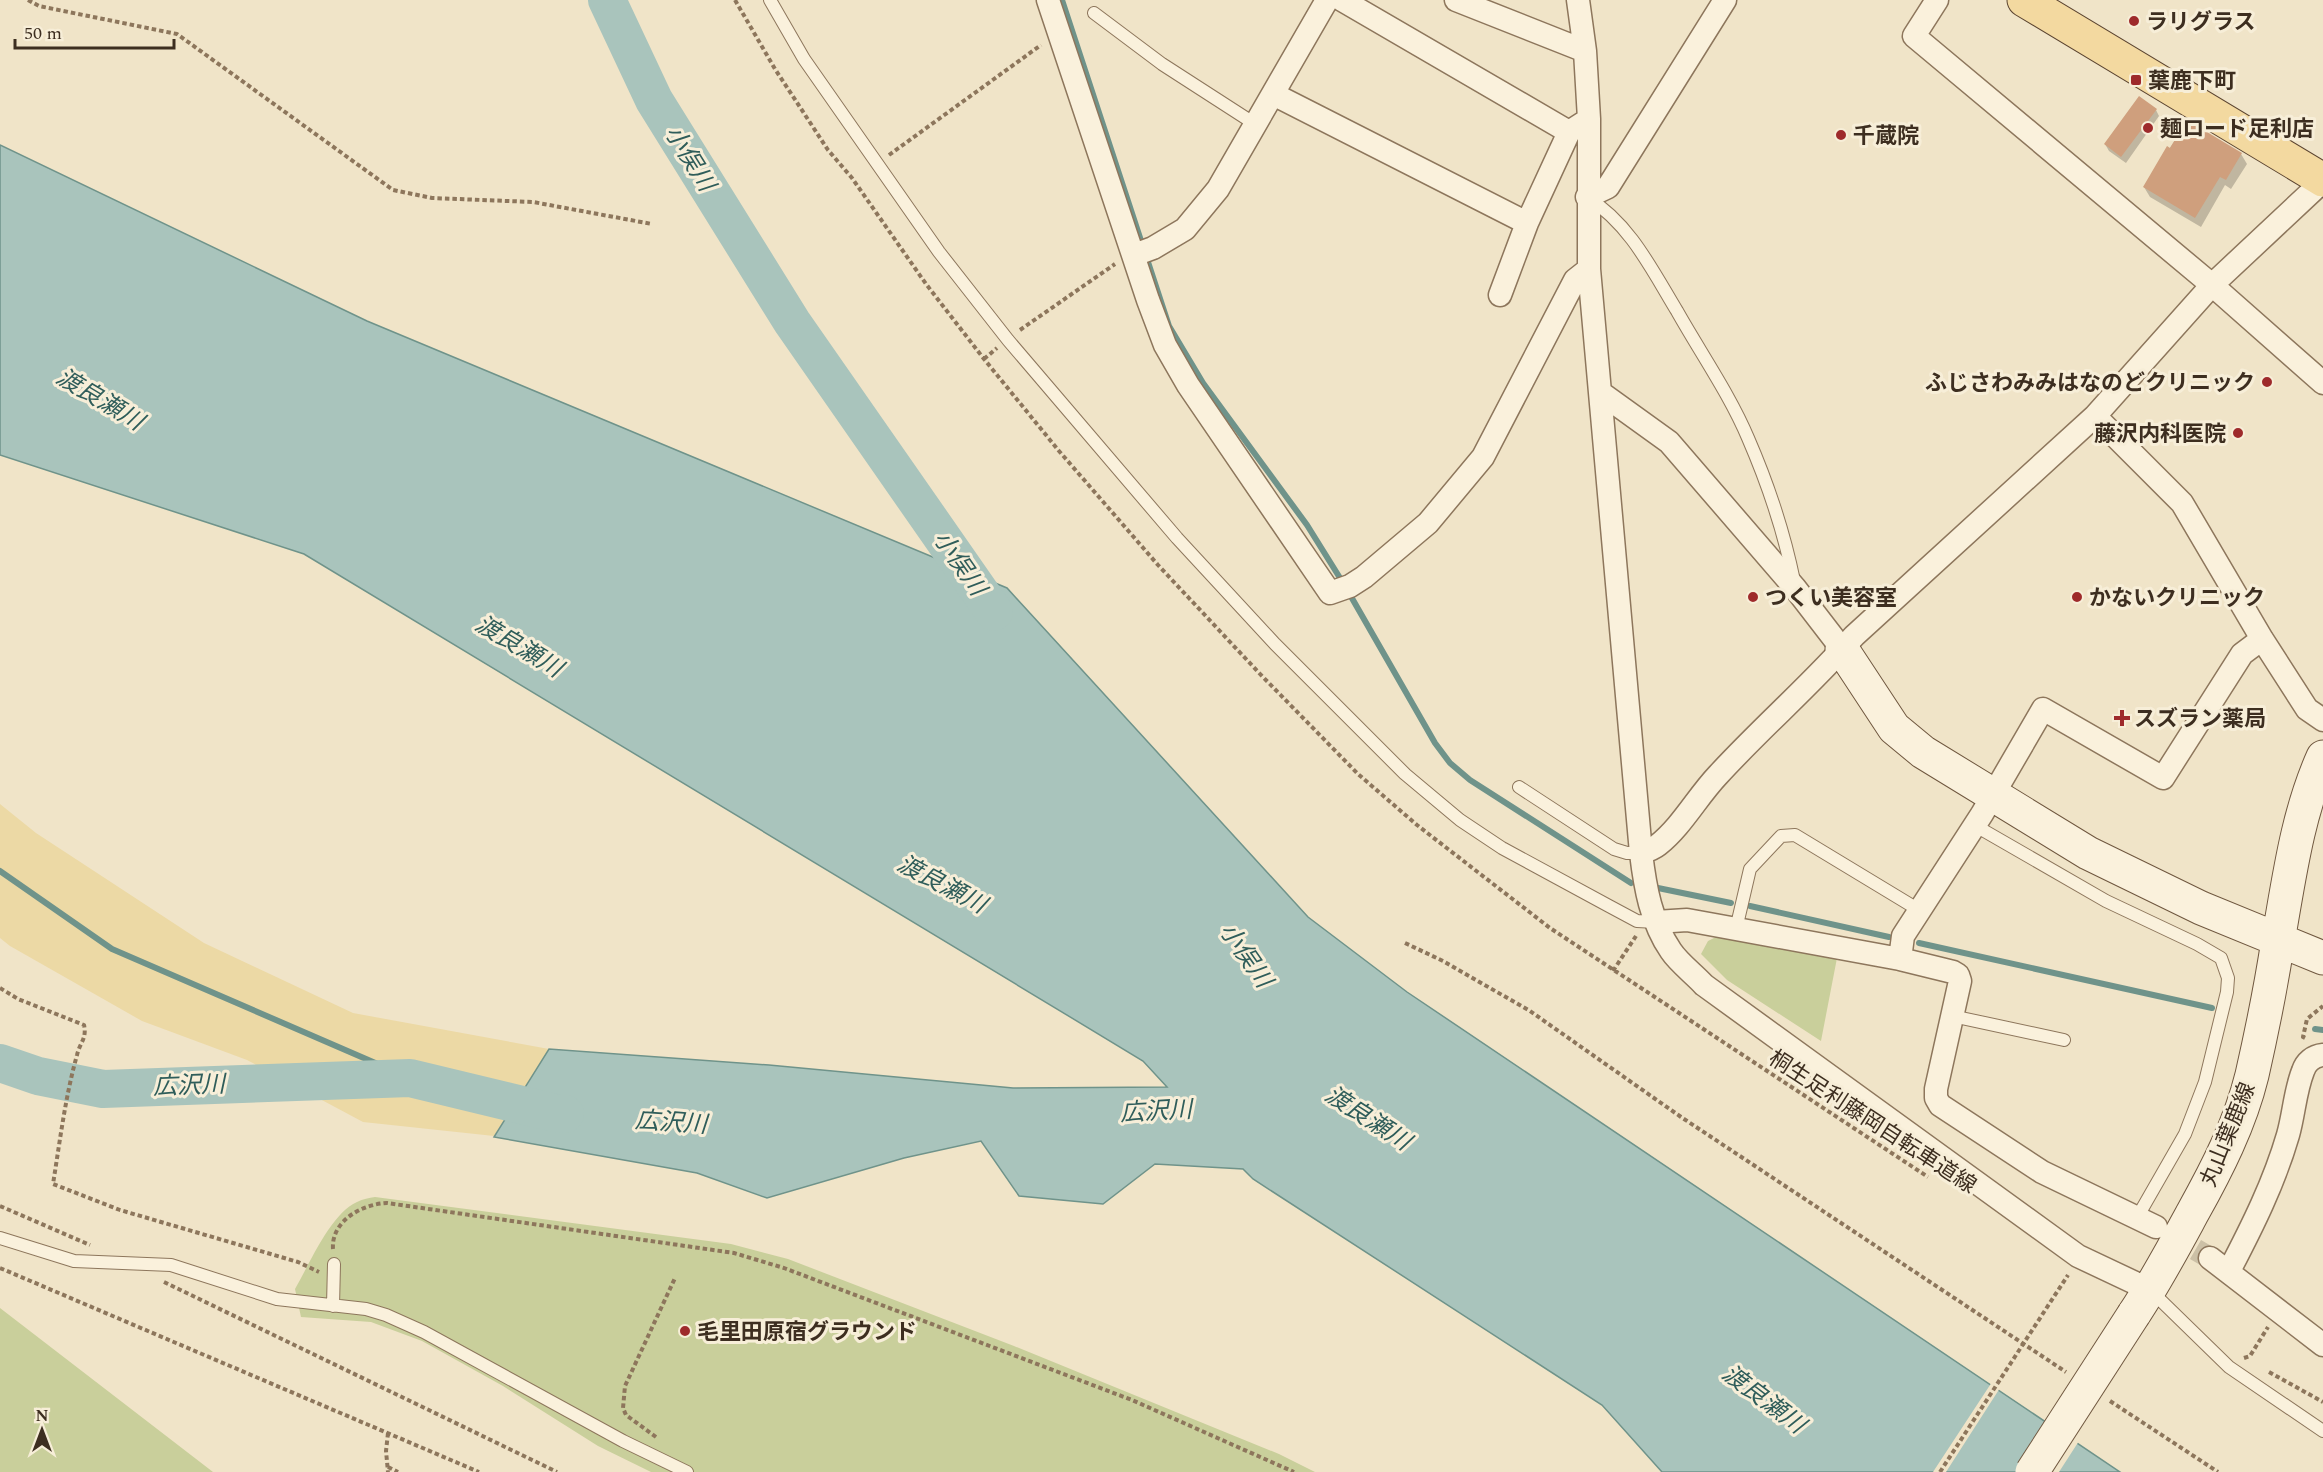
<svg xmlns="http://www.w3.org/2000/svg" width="2323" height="1472" font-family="Spectral,'Noto Sans JP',serif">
  <rect width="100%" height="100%" fill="#f0e4c8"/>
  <path fill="#c9cf9b" d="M1722,934l115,24 -16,83 -94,-61 -26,-26 7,-13z
    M375,1197l356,47 57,15 226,87 265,108 36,18h-664l-53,-26 -95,-60 -81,-45 -51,-19 -70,-5 -6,-28c14,-24 36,-76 62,-87 6,-3 12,-4 18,-5z
    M0,1308l213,164h-213z"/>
  <path fill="#ecd9a5" d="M0,804l36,29 168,110 149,70 196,36 -55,87 -131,-14 -116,-62 -105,-39 -132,-75 -10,-8z"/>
  <path fill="#a9c4bc" stroke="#6f938a" stroke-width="1.5" d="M0,145l367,176 640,267 301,329 99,75 713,480h-458l-60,-67 -349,-226 -10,-10 -88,-5 -52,40 -84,-8 -38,-55 -77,17 -137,40 -70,-25 -203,-36 55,-88 220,16 244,23 154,-1 -24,-26 -839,-507 -304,-99z"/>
  <path fill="#f0e4c8" d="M1992,1382l8,6 -54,84h-13z
    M2052,1423l27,18 -20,31h-39z"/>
  <path fill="#0003" d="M2156,110l3,6 -33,47 -17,-12 -4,-7z
    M2187,122l54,32 6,10 -16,25 -6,-4 -24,42 -51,-30 -6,-10z"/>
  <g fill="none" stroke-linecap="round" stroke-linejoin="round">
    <path stroke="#6f938a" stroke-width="6" d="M1062,0l107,326 34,57 104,142 33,53
      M1349,593l86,150 15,20 20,17 161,103
      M0,871l112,78 298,129
      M1658,888l73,15
      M1750,906l139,31
      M1919,943l293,65
      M2315,1029l8,1"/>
    <path stroke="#a9c4bc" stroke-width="38" d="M607,0l47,100 138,222 202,290
      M0,1063l38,13 65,13 307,-11 145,35 10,1"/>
  </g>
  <path fill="#cf9f7d" d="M2139,96l18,13 -36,48 -17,-13z
    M2187,120l55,33 -16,27 -6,-3 -25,41 -52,-31 24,-41 3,2z"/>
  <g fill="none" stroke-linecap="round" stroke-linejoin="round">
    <path stroke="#ccc0a6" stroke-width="22" stroke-dasharray="22 11" stroke-linecap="butt" d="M2167,1233l43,25"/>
    <defs>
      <path id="lane" d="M770,0l34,59 135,193 69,88 169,198 98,106 130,130 55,46 42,28 107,58 28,15 19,1
        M1094,13l68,51 93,60
        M1588,198c42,26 64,72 89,113 23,41 53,84 71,127 20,46 36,94 46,143
        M1519,787l95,62 13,4h14
        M1974,825l132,76 91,43 24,14 7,20 -1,14 -22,90 -20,52 -47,82
        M1736,929l14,-60 31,-33 14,-1 124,75
        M1952,1016l112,24
        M0,1238l74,23 97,4 106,34 89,10 20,6 38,17 199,109 64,31
        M2150,1290l79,77 94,64
        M333,1306l1,-42"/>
      <path id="street" d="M1048,0l100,300 17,45 23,40 142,208 20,-7 14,-9 64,-54 55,-66 92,-177 14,-11
        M1342,0l227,132
        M1456,0l129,51
        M1578,0l7,51 4,68v150l52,584c4,34 10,69 30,98 8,12 23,23 33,34l374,271 72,34
        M1937,0l-23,36 298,249 111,98
        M1273,94l254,129
        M1587,197l21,-10 117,-187
        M1134,255l19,-7 32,-19 33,-40 109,-189
        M1500,295l27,-72 42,-91 14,-9
        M1601,393l68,49 126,146 47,61
        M2095,416l87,87 80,136 45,70 16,11
        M1641,853c6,-2 12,-4 17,-8 24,-19 39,-48 60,-70 44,-48 93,-90 136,-139l241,-220 117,-131 111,-104
        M1656,922l31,-2 213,39 53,13 5,3 2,6 -24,108v9l4,7 102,67 114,55
        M1900,959l3,-23 79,-122 61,-105 120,69 79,-124 20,-15
        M2210,1258l113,87
        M2229,1271c23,-44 45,-88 59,-136 6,-21 7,-44 15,-64 3,-9 10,-15 20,-16"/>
      <path id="secondary" d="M1842,649l52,79 29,24 165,101 113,55 122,50
        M2134,1314c22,-33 40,-67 59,-102 24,-43 47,-88 59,-137 10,-44 19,-89 26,-134 11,-62 19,-126 45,-184"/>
      <path id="primary" d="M2024,0l299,180"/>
    </defs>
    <use href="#lane" stroke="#8d765c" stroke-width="14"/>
    <use href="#street" stroke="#8d765c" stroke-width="25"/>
    <use href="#secondary" stroke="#6f573f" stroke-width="35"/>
    <use href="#primary" stroke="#5b4430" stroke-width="35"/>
    <path stroke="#8d765c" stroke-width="4" stroke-dasharray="4.5 3" stroke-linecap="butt" d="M28,0l11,6 138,28 216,156 39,8 101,4 119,22
      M735,0l40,69 53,81 24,28 74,106 58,75 75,92 99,114 103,110 97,99 59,51 133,103 378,249
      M889,155l152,-110
      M1020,330l95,-66
      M984,359l13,-11
      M1405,943l38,18 87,50 151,106 385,255
      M1613,971l23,-35
      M0,988l18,11 66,26c3,14 -4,17 -7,30 -12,43 -17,86 -24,129l67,26 178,52 21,10
      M2305,1038l-2,-1 4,-18 16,-13
      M0,1206l90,39
      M333,1249c-2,-28 29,-45 54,-46l347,50 50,15 348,132 162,72
      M0,1268l479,204
      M164,1282l393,190
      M2244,1358l6,-2 18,-29
      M2269,1372l54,30
      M2110,1401l108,71
      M388,1433l-2,18 2,21
      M656,1437l-30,-22 -3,-7 2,-22 50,-108
      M388,1467l10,5"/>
    <use href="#lane" stroke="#faf1dc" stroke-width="12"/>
    <use href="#street" stroke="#faf1dc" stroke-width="22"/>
    <use href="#secondary" stroke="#faf1dc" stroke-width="33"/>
    <use href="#primary" stroke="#f3d9a0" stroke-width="33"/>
    <defs>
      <path id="secondary-bridge" d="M2032,1472l102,-158"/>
    </defs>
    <use href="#secondary-bridge" stroke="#6f573f" stroke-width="35" stroke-linecap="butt"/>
    <path stroke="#8d765c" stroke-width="4" stroke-dasharray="4.5 3" stroke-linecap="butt" d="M1940,1472l128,-197"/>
    <use href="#secondary-bridge" stroke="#faf1dc" stroke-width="33"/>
  </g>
  <g fill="#9e2a2b" stroke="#f7eed8" stroke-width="2">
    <circle cx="2134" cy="21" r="6"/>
    <rect x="2130" y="74" width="12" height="12" rx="3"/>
    <circle cx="2148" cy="128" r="6"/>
    <circle cx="1841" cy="135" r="6"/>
    <circle cx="2267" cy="382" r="6"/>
    <circle cx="2238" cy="433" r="6"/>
    <circle cx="1753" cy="597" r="6"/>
    <circle cx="2077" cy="597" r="6"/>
    <path d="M2119 709h6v6h6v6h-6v6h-6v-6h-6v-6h6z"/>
    <circle cx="685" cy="1331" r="6"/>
  </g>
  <g text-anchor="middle" stroke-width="6" stroke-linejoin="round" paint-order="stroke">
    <g font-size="22" font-weight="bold" fill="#3d2e20" stroke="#f7eed8" text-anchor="start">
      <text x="2146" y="29">ラリグラス</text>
      <text x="2148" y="88">葉鹿下町</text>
      <text x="2160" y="136">麺ロード足利店</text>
      <text x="1853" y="143">千蔵院</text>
      <text x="2255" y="390" text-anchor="end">ふじさわみみはなのどクリニック</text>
      <text x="2226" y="441" text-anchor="end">藤沢内科医院</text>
      <text x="1765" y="605">つくい美容室</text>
      <text x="2089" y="605">かないクリニック</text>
      <text x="2134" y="726">スズラン薬局</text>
      <text x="697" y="1339">毛里田原宿グラウンド</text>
    </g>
    <g font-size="22" fill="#3d2e20" stroke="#f7eed8">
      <text transform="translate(1873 1121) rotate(33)" y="8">桐生足利藤岡自転車道線</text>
      <text transform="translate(2227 1134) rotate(-68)" y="8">丸山葉鹿線</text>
    </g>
    <g font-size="24" font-style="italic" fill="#2f5d5a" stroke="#f7eed8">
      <text transform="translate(690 158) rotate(58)" y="8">小俣川</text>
      <text transform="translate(100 399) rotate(31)" y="8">渡良瀬川</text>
      <text transform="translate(960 563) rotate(55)" y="8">小俣川</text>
      <text transform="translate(519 646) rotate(31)" y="8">渡良瀬川</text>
      <text transform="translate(942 884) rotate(28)" y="8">渡良瀬川</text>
      <text transform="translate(1246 955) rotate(55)" y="8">小俣川</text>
      <text transform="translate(189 1085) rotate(-2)" y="8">広沢川</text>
      <text transform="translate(1156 1111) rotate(-3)" y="8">広沢川</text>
      <text transform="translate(1368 1118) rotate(33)" y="8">渡良瀬川</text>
      <text transform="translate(671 1122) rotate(4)" y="8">広沢川</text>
      <text transform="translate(1764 1399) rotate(37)" y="8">渡良瀬川</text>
    </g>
  </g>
  <g transform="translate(42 1430)" stroke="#f7eed8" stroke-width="4.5" paint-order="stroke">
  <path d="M0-4.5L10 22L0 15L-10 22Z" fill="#3d2e20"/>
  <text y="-9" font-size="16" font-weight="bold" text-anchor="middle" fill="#3d2e20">N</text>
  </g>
  <path d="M15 39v9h159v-9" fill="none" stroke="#3d2e20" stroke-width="3"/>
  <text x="24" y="39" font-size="18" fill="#3d2e20" stroke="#f7eed8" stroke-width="4.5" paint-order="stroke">50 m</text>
</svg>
